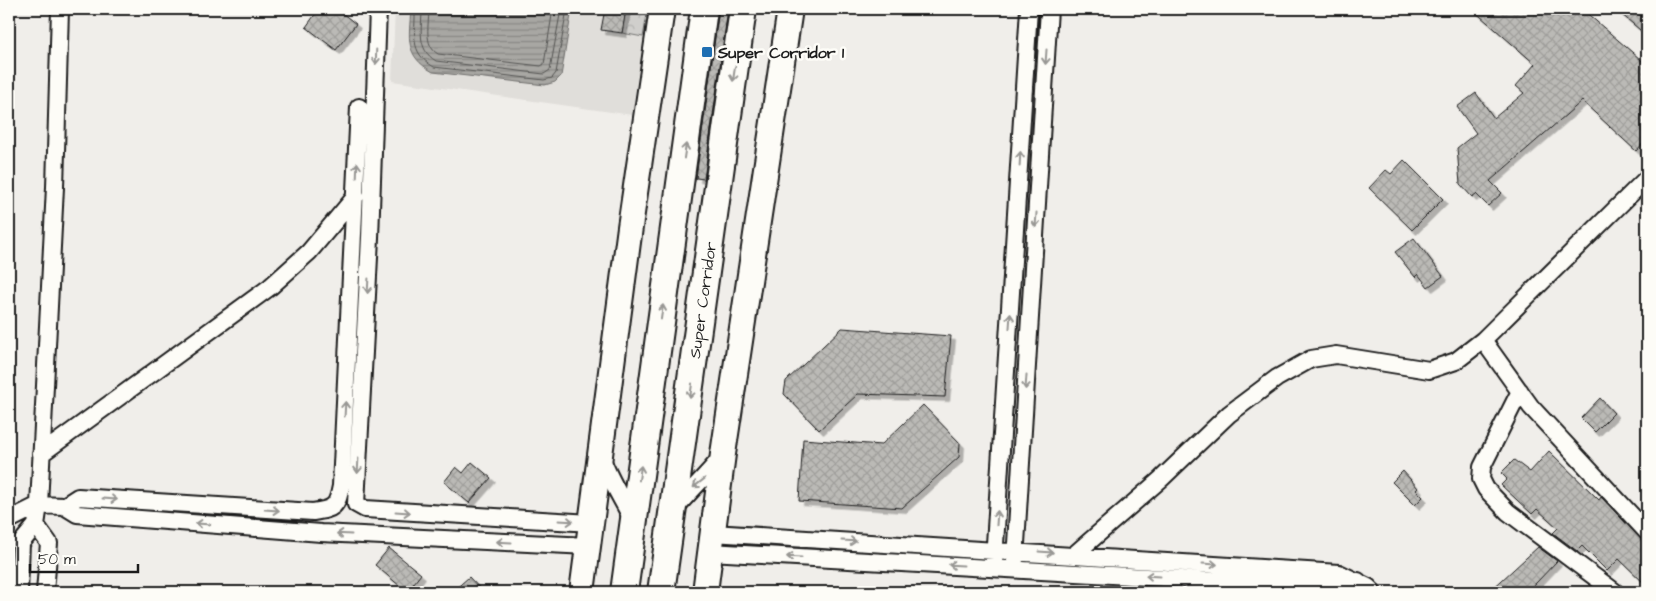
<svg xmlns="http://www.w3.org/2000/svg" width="1656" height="601" font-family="'Architects Daughter',sans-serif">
  <defs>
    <pattern id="park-crowns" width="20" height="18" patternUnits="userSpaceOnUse" patternTransform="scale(1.25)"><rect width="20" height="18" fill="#d0cfcc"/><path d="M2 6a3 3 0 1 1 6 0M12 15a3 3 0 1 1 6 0" fill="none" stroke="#b2b1af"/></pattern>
    <pattern id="water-rules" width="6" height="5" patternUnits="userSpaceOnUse" patternTransform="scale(1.25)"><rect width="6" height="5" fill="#a8a7a3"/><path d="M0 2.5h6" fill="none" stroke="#888784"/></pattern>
    <pattern id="building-cross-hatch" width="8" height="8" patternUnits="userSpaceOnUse" patternTransform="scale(1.25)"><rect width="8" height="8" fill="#bbbab6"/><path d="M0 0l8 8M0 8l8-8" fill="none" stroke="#a09f9c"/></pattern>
    <filter id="shadow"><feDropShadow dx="4.5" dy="4.5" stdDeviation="0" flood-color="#0004"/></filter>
  </defs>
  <rect width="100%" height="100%" fill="#f0eeea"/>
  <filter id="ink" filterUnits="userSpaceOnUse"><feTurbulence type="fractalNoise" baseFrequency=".02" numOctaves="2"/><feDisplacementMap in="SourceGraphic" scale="10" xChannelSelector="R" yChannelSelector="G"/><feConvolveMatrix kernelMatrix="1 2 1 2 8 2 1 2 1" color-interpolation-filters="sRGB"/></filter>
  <g filter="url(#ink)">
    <path fill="#e0deda" d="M395,9h253l-16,106 -240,-34z"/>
    <path fill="url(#park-crowns)" stroke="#767674" d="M626,9h22l-5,28 -21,-4z"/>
    <path fill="url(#water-rules)" stroke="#706f6d" d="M411,9h161l-11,67 -6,6 -10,3 -112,-13c-29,-16 -24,-34 -22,-63z"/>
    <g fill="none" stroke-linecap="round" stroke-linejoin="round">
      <path stroke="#545452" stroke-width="1" d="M415,9c1,25 -7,43 19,58l110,13 8,-2 4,-5 11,-64
        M422,9c0,20 -6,40 14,52l108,13 6,-4 11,-61
        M429,9c0,15 -6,36 9,45l103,12 3,-2 9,-55"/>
    </g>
    <path fill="url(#building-cross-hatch)" stroke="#1c1c1c" filter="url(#shadow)" d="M319,9h18l19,15 -20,26 -30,-23z
      M605,9h21l-4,24 -21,-3z
      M719,9h9l-24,170 -8,-1z
      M1472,9h110l65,56v74l-11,12 -54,-50 -92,80 12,12 -14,13 -12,-12 -4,3 -12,-13 -3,-36 19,-15 -19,-26 19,-14 18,25 30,-25 -8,-7 19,-22z
      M1615,9h32v27l-14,-12z
      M1404,160l39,39 -31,31 -43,-42 17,-18 5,4z
      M1414,238l29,38 -15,11 -10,-13 -3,3 -20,-25z
      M842,328l109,8 -6,61 -87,-3 -39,36 -35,-36 2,-13z
      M1600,398l14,15 -19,19 -14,-14z
      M923,405l37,38 -1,14 -57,51 -103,-7 4,-62 78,6z
      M1549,451l50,49 2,-3 46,48v41l-28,-27 -12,12 -25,-25 -5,5 -24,-18 5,-5 -21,-19 -5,5 -31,-29 6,-6 -6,-6 13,-13 16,12z
      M472,462l19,16 -22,25 -25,-21 12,-15 7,6z
      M1403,471l15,17 -2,2 7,7 -8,8 -23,-23z
      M1538,547l19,14 -21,22 -11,9h-36z
      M389,548l32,26 -14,18 -32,-27z
      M469,577l14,15h-31z"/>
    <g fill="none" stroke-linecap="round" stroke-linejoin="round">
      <defs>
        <path id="street" d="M60,9l-5,178 -16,318 25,1 13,8 244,19 267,13
          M378,9l-8,229 -14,266 9,5 226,14
          M1647,178l-164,162 48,67 116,125
          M1520,391l-38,76 -1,12 5,10 22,23 107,80
          M41,454l229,-167 39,-35 47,-56
          M602,459c8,22 21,41 31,62
          M64,506l14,-9 235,15c21,-3 24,-5 28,-26l18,-379
          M675,509c15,-19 33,-34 47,-53
          M9,520l30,-15
          M36,525l13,18 -4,49
          M713,533l626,40 29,14 5,5
          M710,552l629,36 19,-7
          M1075,554l86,-75 68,-65 48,-36 34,-19 25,-4 93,15 27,-9 27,-21
          M994,560l35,-551
          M1015,560l34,-551
          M19,592l2,-49 15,-18 3,-20"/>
        <path id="secondary" d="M582,592l48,-365 32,-218
          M705,592l18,-138 67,-445"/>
        <g id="primary">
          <path d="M624,592l80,-583"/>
          <path id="s1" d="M661,592l82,-583"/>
        </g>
      </defs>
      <use href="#street" stroke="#1c1c1c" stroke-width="20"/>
      <use href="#secondary" stroke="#1c1c1c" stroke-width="28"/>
      <use href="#primary" stroke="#1c1c1c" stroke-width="30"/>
      <use href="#street" stroke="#fdfcf7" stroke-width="16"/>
      <use href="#secondary" stroke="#fdfcf7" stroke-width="24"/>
      <use href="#primary" stroke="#fdfcf7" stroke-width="26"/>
    </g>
    <defs><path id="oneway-shaft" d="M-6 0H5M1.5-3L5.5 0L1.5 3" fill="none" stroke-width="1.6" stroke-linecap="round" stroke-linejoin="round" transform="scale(1.25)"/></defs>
    <g stroke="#989794">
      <use href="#oneway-shaft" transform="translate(376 57) rotate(92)"/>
      <use href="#oneway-shaft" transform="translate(1046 57) rotate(94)"/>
      <use href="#oneway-shaft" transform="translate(734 74) rotate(98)"/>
      <use href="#oneway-shaft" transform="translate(685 151) rotate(-82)"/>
      <use href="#oneway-shaft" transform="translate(1020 159) rotate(-87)"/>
      <use href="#oneway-shaft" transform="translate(357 170) rotate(-88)"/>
      <use href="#oneway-shaft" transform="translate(1036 220) rotate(94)"/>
      <use href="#oneway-shaft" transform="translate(368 286) rotate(93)"/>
      <use href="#oneway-shaft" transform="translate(662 312) rotate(-82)"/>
      <use href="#oneway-shaft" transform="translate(1010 321) rotate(-86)"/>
      <use href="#oneway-shaft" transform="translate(1026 382) rotate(94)"/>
      <use href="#oneway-shaft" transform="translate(691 391) rotate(98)"/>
      <use href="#oneway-shaft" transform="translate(345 409) rotate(-87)"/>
      <use href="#oneway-shaft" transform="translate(358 466) rotate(93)"/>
      <use href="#oneway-shaft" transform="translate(640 473) rotate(-82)"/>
      <use href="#oneway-shaft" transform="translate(699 483) rotate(142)"/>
      <use href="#oneway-shaft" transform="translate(110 499) rotate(4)"/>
      <use href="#oneway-shaft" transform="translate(272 510) rotate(4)"/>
      <use href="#oneway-shaft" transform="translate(403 512) rotate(4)"/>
      <use href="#oneway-shaft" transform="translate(997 518) rotate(-86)"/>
      <use href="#oneway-shaft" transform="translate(566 521) rotate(3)"/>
      <use href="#oneway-shaft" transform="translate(203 524) rotate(-176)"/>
      <use href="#oneway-shaft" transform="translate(344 534) rotate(-177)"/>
      <use href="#oneway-shaft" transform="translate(849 541) rotate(3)"/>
      <use href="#oneway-shaft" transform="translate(504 542) rotate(-177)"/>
      <use href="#oneway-shaft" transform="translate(1046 552) rotate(4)"/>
      <use href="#oneway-shaft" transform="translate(794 557) rotate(-177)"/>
      <use href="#oneway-shaft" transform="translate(1210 564) rotate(4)"/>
      <use href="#oneway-shaft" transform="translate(956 565) rotate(-177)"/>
      <use href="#oneway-shaft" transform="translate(1153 576) rotate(-177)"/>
    </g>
  </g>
  <rect fill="#1f6fb2" stroke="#fdfcf7" stroke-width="2" x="701" y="46" width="12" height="12" rx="2.5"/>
  <g text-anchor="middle" stroke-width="5" stroke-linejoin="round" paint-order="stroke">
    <g font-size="16" font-weight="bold" fill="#1c1c1c" stroke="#fdfcf7" text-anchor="start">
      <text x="718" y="58">Super Corridor 1</text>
    </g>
    <g font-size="16" fill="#1c1c1c" stroke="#fdfcf7">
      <text dy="6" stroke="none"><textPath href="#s1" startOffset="295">Super Corridor</textPath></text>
    </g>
  </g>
  <rect width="1656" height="601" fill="none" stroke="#fdfcf7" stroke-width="30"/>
  <rect x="15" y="15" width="1626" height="571" fill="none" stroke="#1c1c1c" stroke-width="2" filter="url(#ink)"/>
  <path d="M30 564v8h108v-8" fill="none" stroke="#1c1c1c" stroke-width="2.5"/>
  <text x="38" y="564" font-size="15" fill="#1c1c1c" stroke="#fdfcf7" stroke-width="4" paint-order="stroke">50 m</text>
</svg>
